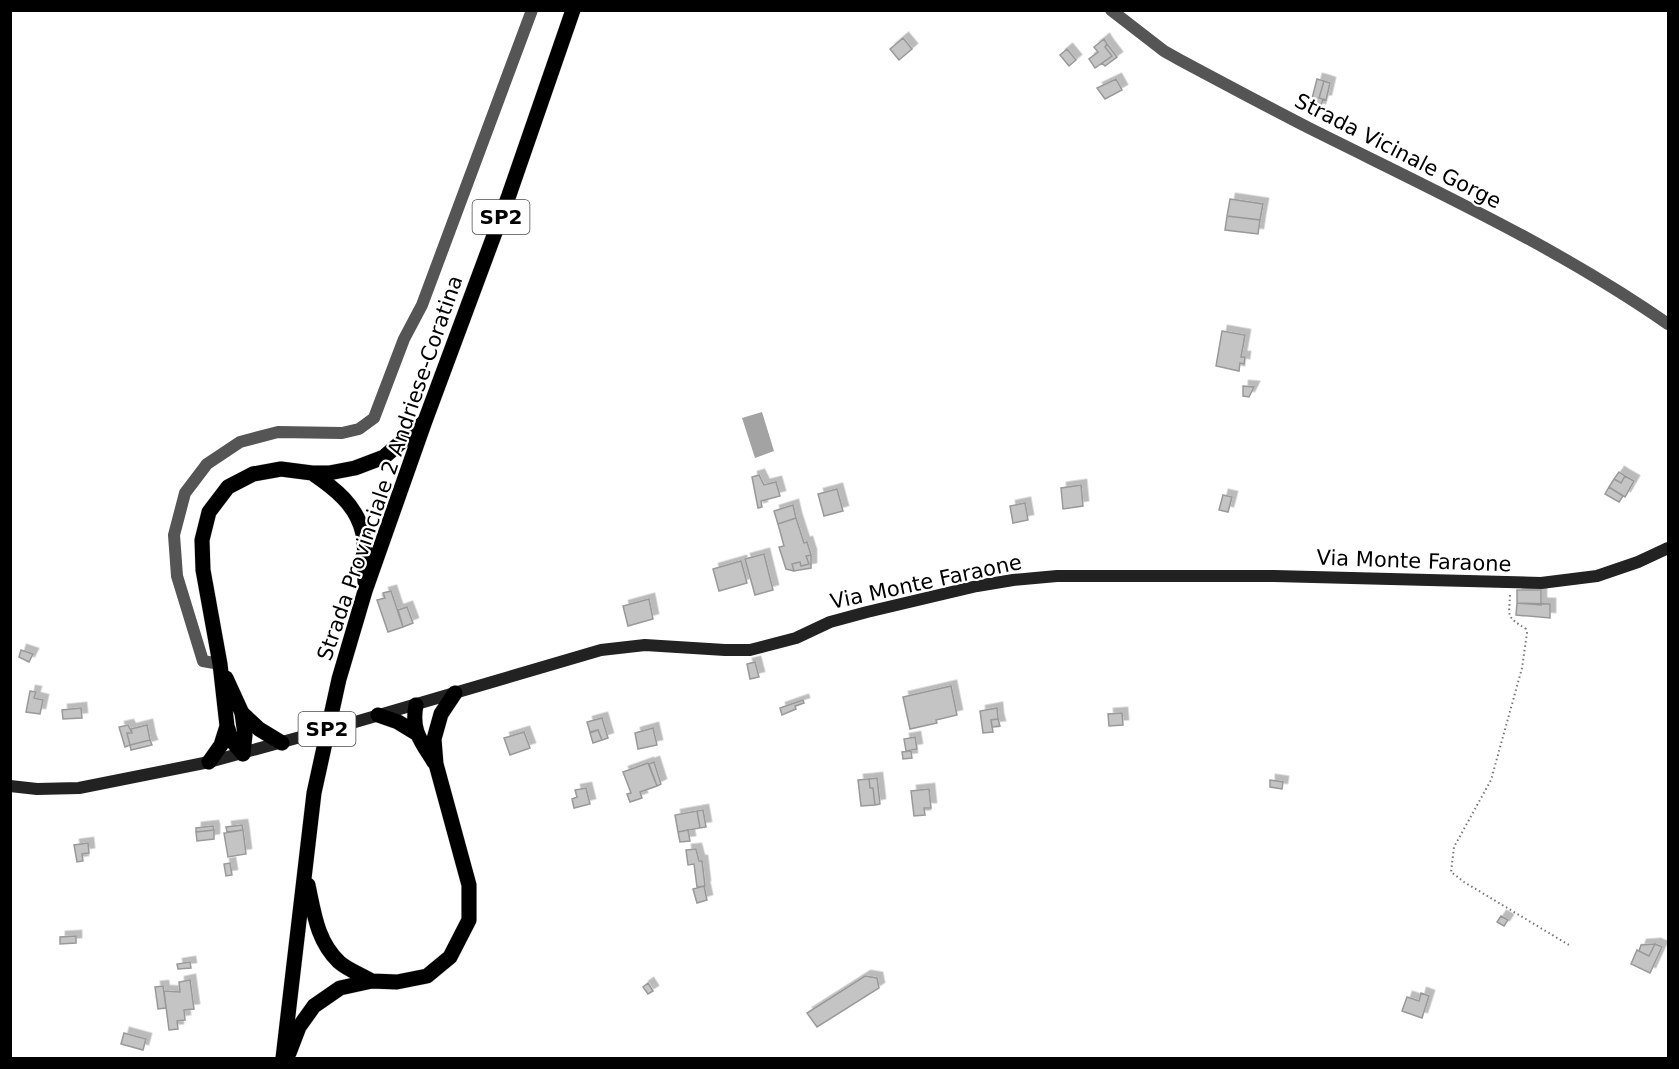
<svg xmlns="http://www.w3.org/2000/svg" width="1679" height="1069" font-family="'DejaVu Sans',sans-serif">
  <defs>
    <filter id="shadow"><feDropShadow dx="5.5" dy="-5.5" stdDeviation="0" flood-color="#0004"/></filter>
  </defs>
  <rect width="100%" height="100%" fill="#fff"/>
  <path fill="#a3a3a3" d="M762,412l12,39 -19,7 -13,-40z"/>
  <path fill="#c4c4c4" stroke="#999" stroke-width="1.5" filter="url(#shadow)" d="M903,38l9,11 -13,11 -9,-11z
    M1104,39l3,5 -2,3 7,9 -17,12 -6,-9 9,-7 -4,-5z
    M1107,44l10,13 -12,9 -3,-3 10,-7 -7,-9z
    M1067,49l9,11 -7,6 -9,-11z
    M1116,79l6,11 -17,9 -8,-11z
    M1317,79l7,2 -5,17 4,1 -3,10 -10,-3z
    M1324,81l6,2 -4,17 -7,-2z
    M1230,199l33,5 -3,16 -33,-4z
    M1227,216l33,4 -2,14 -33,-4z
    M1222,331l23,4 -4,22h4l-1,7 -4,-1 -1,8 -23,-5z
    M1243,386l11,1 -5,10 -6,-1z
    M1619,472l6,4 -4,7 -7,-4z
    M759,475l5,10 12,-3 4,14 -19,5 1,6 -4,1 -6,-31z
    M1625,476l9,5 -9,16 -16,-10 5,-8 7,4z
    M1081,485l2,21 -20,3 -2,-21z
    M1609,487l14,9 -4,6 -14,-8z
    M837,489l6,22 -19,5 -6,-22z
    M1223,495l9,2 -4,15 -9,-2z
    M1025,503l3,17 -15,3 -3,-17z
    M793,505l3,13 -18,6 -4,-13z
    M796,518l8,25 3,-1 4,13 -5,1 3,8 -8,2 -1,-4 -8,2 2,7 -8,-2 -7,-22 5,-1 -6,-22z
    M764,554l9,36 -18,5 -10,-36z
    M811,555v13l-17,3 -2,-7 8,-2 1,4 8,-2 -3,-8z
    M741,561l6,22 -28,8 -6,-22z
    M1517,590h24v15l-24,-2z
    M391,591l12,36 -15,5 -11,-32 8,-2 -2,-5z
    M649,599l4,20 -25,7 -5,-20z
    M1517,603l33,1v14l-34,-3z
    M407,607l6,16 -10,4 -5,-17z
    M21,650l12,4 -4,8 -10,-5z
    M755,662l4,15 -9,2 -3,-15z
    M951,686l6,29 -21,5 1,3 -27,6 -7,-32z
    M30,691l6,1 -2,6 9,2 -3,14 -14,-2z
    M803,700l1,3 -9,3 1,3 -14,6 -2,-7z
    M81,708l1,10 -19,1 -1,-9z
    M997,708l1,11 -7,1 2,12 -10,1 -3,-22z
    M1122,713l1,12 -14,1 -1,-12z
    M602,718l6,20 -6,2 -4,-10 -8,2 -3,-10z
    M998,719l2,7 -8,1 -1,-7z
    M128,725l4,8h-5l3,12 -5,2 -6,-20z
    M147,725l3,15 -20,5 -3,-12h5l-1,-4z
    M653,728l4,17 -19,4 -3,-16z
    M598,730l4,10 -9,3 -3,-10z
    M524,732l6,16 -20,7 -6,-17z
    M915,737l2,12 -11,2 -2,-12z
    M150,740l2,5 -21,5 -1,-5z
    M911,751l1,7 -9,1 -1,-7z
    M654,762l7,22 -4,2 -8,-22z
    M648,763l9,23 -17,6 2,6 -12,4 -3,-8 4,-1 -8,-21z
    M877,778l3,26 -5,1 -2,-17h-3l-1,-9z
    M869,779l1,9h3l2,17 -14,1 -3,-26z
    M1270,780l13,2 -1,7 -12,-2z
    M586,788l4,16 -16,4 -2,-9 5,-2 -2,-7z
    M929,789l2,19h-7l1,7 -11,1 -3,-25z
    M703,810l3,17 -6,1 -3,-17z
    M697,811l3,17 -22,4 -3,-17z
    M242,825l1,5 -16,2 -1,-5z
    M213,826l1,4 -18,2v-4z
    M214,830v9l-17,2 -1,-9z
    M243,830l3,24 -18,3 -4,-24z
    M688,830l2,11 -10,1 -2,-10z
    M88,843l1,10 -7,1 1,7 -6,1 -3,-17z
    M696,849l3,12h3l3,25 -8,1 -3,-23 -6,1 -2,-15z
    M230,863l2,12 -6,1 -2,-12z
    M704,886l3,14 -10,3 -4,-14z
    M1501,916l7,4 -4,6 -7,-4z
    M76,936v7l-16,1v-7z
    M1655,944l-6,12 -10,-5 2,-6z
    M1655,944l7,3 -12,26 -19,-9 6,-14 12,6z
    M190,962l1,6 -13,1 -1,-5z
    M865,976l12,2 2,10 -62,39 -10,-14z
    M190,980l4,29 -10,1 1,10 -8,1 1,8 -9,1 -5,-39 16,1 -1,-10z
    M648,983l5,8 -5,3 -5,-7z
    M163,986l3,22 -8,1 -3,-22z
    M1421,993l8,3 -7,22 -20,-7 5,-14 12,4z
    M124,1033l22,6 -3,11 -22,-6z"/>
  <g fill="none" stroke-linecap="round" stroke-linejoin="round">
    <path stroke="#d9d9d9" stroke-width="12" stroke-dasharray="12 6" stroke-linecap="butt" d="M304,736l41,-11"/>
    <defs>
      <path id="primary" d="M312,473c22,15 45,32 51,61 3,15 1,33 2,48
        M226,678l16,35 17,16 23,14
        M416,705c-5,26 5,36 18,57
        M242,713l3,22 -2,19
        M378,715l20,7 18,11
        M243,754l-11,-13 -5,-15 -7,-62 -17,-94 -1,-30 7,-28 19,-25 25,-13 28,-5 31,4h17l26,-5 29,-11 39,-34
        M209,762l12,-17 6,-19
        M308,885c6,28 9,56 31,77 9,8 23,13 33,19
        M289,1053l10,-26 15,-21 26,-18 32,-7 25,1 30,-6 23,-19 19,-37v-35l-33,-121 -2,-25 7,-25 14,-21
        M283,1058l31,-265 25,-114 26,-88 60,-170 84,-226 64,-185"/>
    </defs>
    <use href="#primary" stroke="#dbdbdb" stroke-width="16"/>
    <path stroke="#777" stroke-width="2" stroke-dasharray="1.5 3" stroke-linecap="butt" d="M1510,595c-1,23 -4,21 16,34l1,4 -5,35 -31,112 -37,67 -3,25 13,10 105,63"/>
    <path stroke="#555" stroke-width="12" d="M1111,10l53,41 16,9c43,23 86,46 129,68 122,61 247,118 359,196
      M220,664l-17,-3 -26,-85 -3,-41 11,-42 22,-29 33,-22 38,-10 64,1 17,-4 15,-11 30,-79 18,-34 110,-295"/>
    <path stroke="#222" stroke-width="12" d="M345,725l256,-75 44,-5 80,5h25l46,-12 34,-16 37,-10 110,-26 36,-6 44,-4h217l267,7 56,-7 41,-14 30,-14
      M10,786l27,3 42,-1 130,-26 95,-26"/>
    <use href="#primary" stroke="#000" stroke-width="15"/>
  </g>
  <g text-anchor="middle" stroke-width="4.5" stroke-linejoin="round" paint-order="stroke">
    <g fill="#fff" stroke="#4c4c4c" stroke-width="1.5">
      <rect x="472.5" y="200" width="57" height="34" rx="4.5"/>
      <rect x="298.5" y="712" width="57" height="34" rx="4.5"/>
    </g>
    <g font-size="20" font-weight="bold" fill="#000">
      <text x="501" y="224">SP2</text>
      <text x="327" y="736">SP2</text>
    </g>
    <g font-size="21" fill="#000" stroke="#fff">
      <text transform="translate(1398 151) rotate(27)" y="7">Strada Vicinale Gorge</text>
      <text transform="translate(390 468) rotate(-71)" y="7">Strada Provinciale 2 Andriese-Coratina</text>
      <text transform="translate(1414 561) rotate(2)" y="7">Via Monte Faraone</text>
      <text transform="translate(926 582) rotate(-12)" y="7">Via Monte Faraone</text>
    </g>
  </g>
  <rect width="1679" height="1069" fill="none" stroke="#000000" stroke-width="24"/>
</svg>
